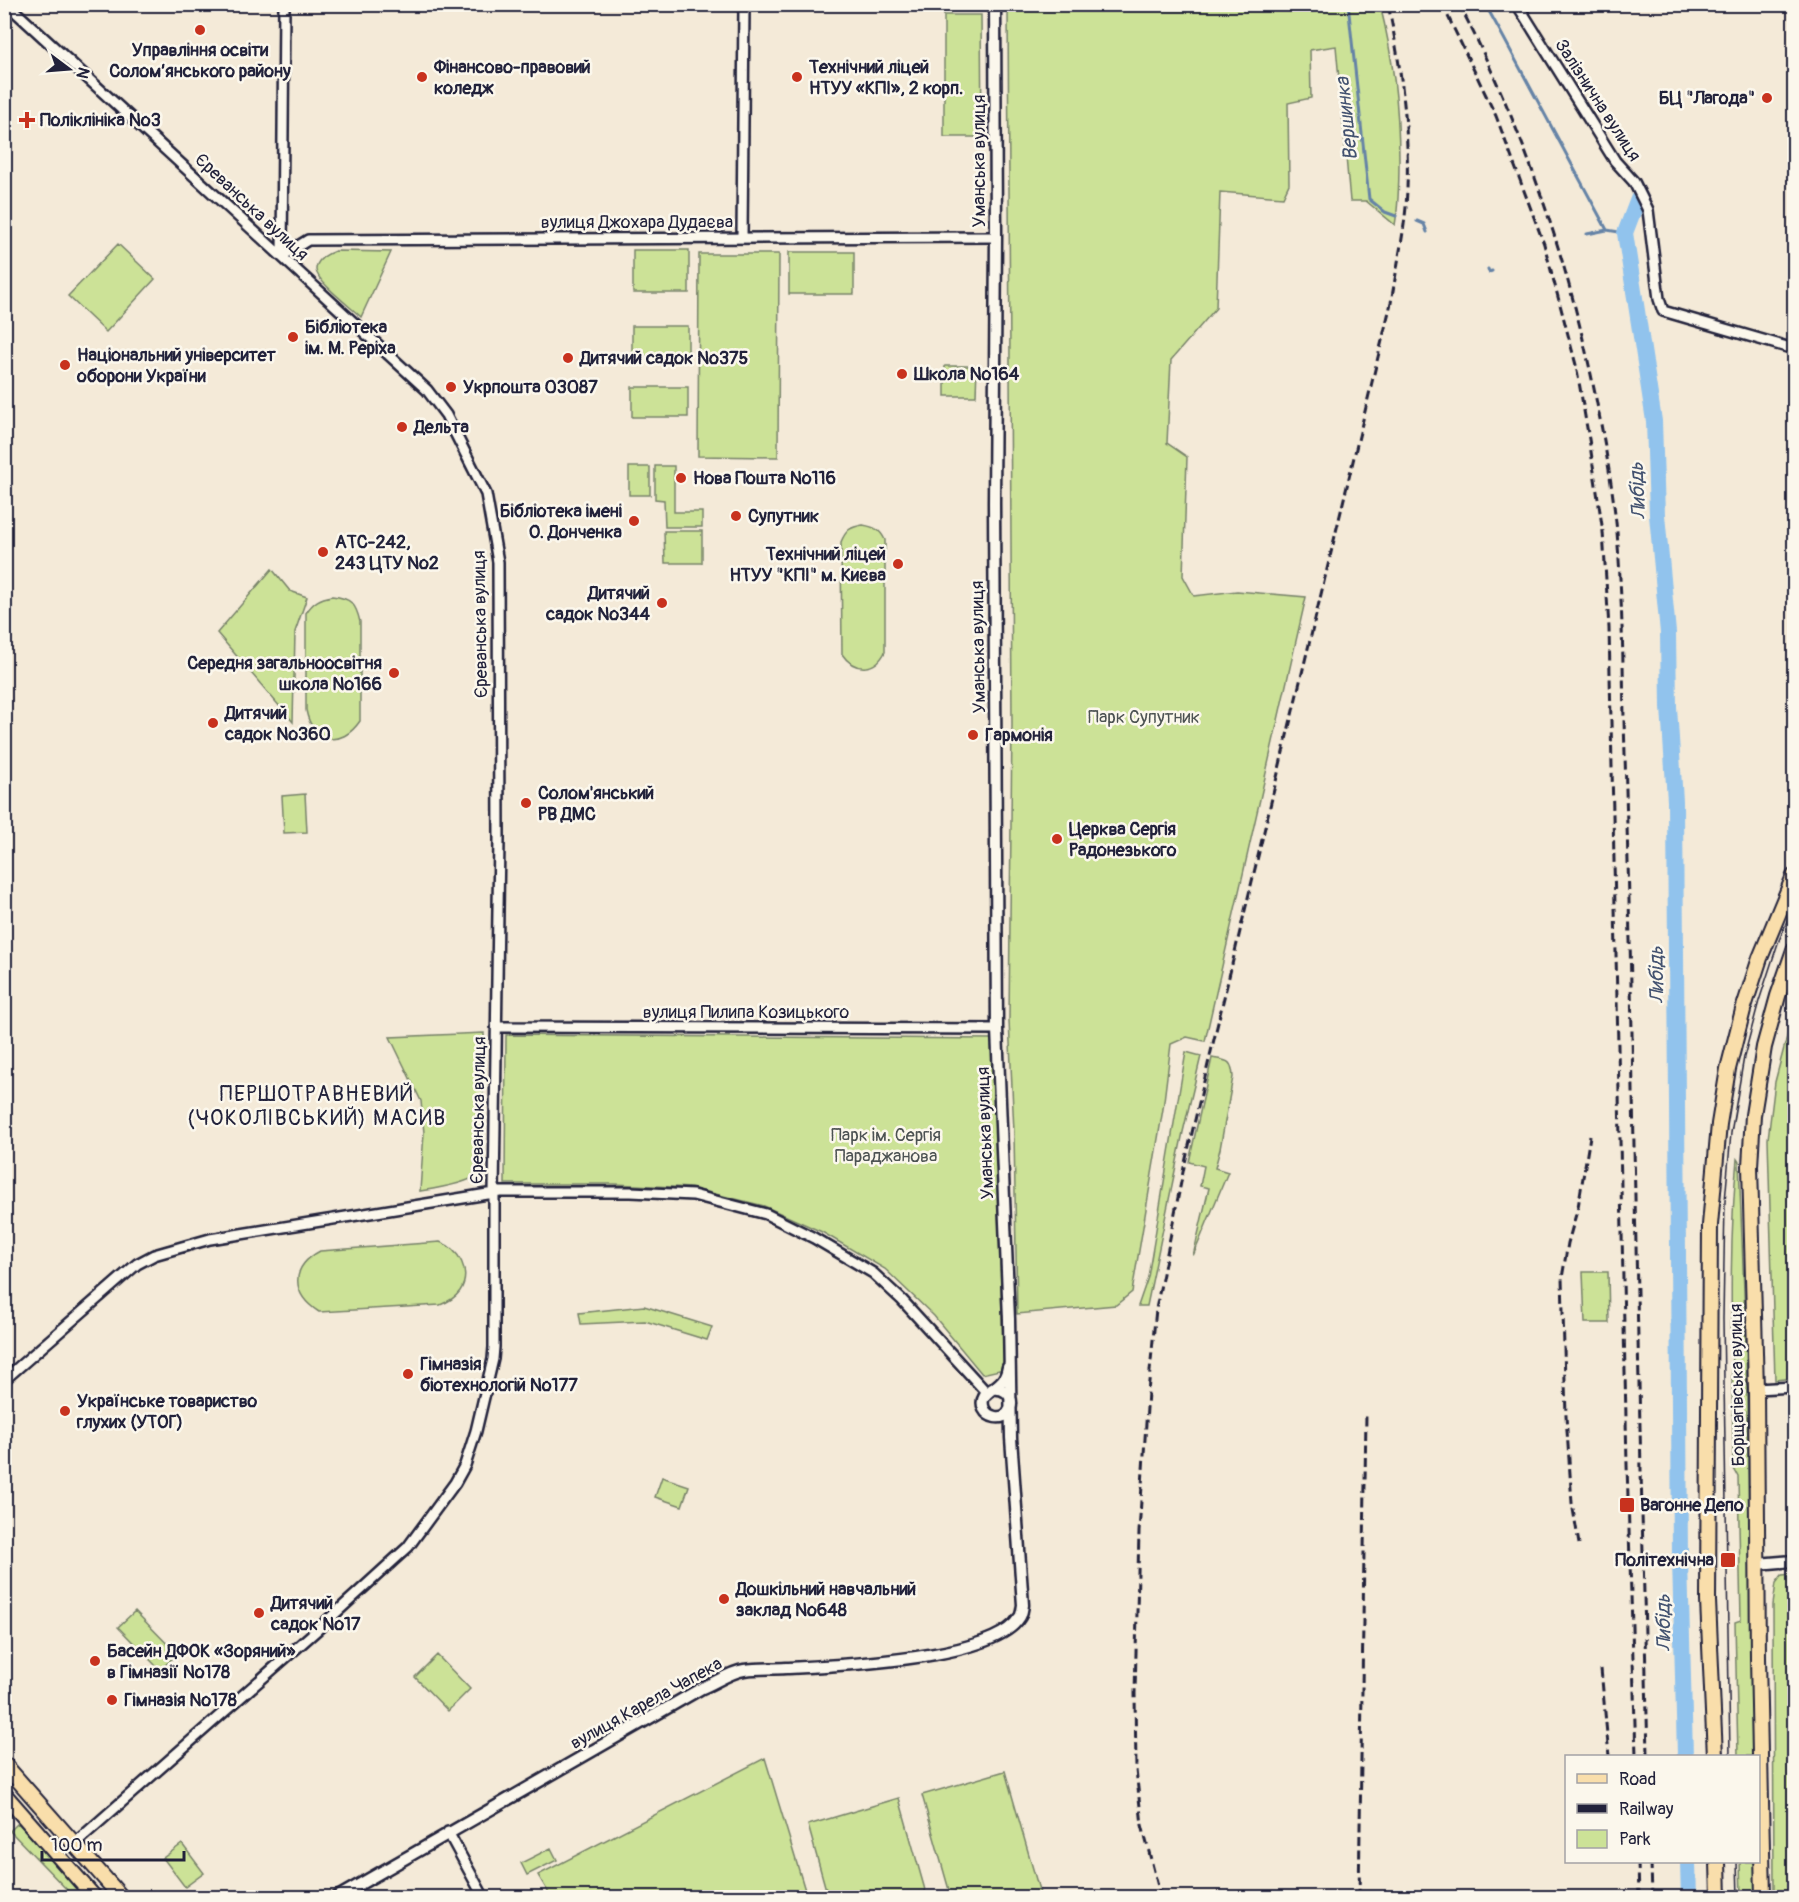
<svg xmlns="http://www.w3.org/2000/svg" width="1799" height="1902" font-family="Pangolin,sans-serif">
  <rect width="100%" height="100%" fill="#f4ead8"/>
  <filter id="ink" filterUnits="userSpaceOnUse"><feTurbulence type="fractalNoise" baseFrequency=".0167" numOctaves="2"/><feDisplacementMap in="SourceGraphic" scale="12" xChannelSelector="R" yChannelSelector="G"/><feConvolveMatrix kernelMatrix="1 2 1 2 8 2 1 2 1" color-interpolation-filters="sRGB"/></filter>
  <g filter="url(#ink)">
    <path fill="#cce297" stroke="#778269" stroke-width="1.5" d="M1008,5h372c13,51 19,103 19,155 0,22 0,43 -4,65l-29,-24h-16l-14,-155 -26,4 1,48 -23,5 1,81 -6,13 -63,-5 -4,116 -45,52 -4,83 20,14 -4,119 11,20 43,-5 69,6 -101,444 -18,-4 -16,7 -8,65 -31,183 -16,13 -99,9 -3,-182 -5,-112 3,-296z
      M944,15h37l1,122h-38z
      M118,244l37,35 -49,53 -38,-36z
      M633,250h56v43h-56z
      M335,251l56,1 -30,65c-9,-9 -44,-35 -45,-47 0,-11 11,-16 19,-19z
      M789,252h65v42h-65z
      M699,254h80l-1,203 -80,-1z
      M632,326h56v29l-56,1z
      M945,366h32l-1,30h-31z
      M632,387h56v30h-56z
      M655,466h19v46h28v15h-37l-1,-27 -9,-1z
      M629,467h21v28h-21z
      M863,525c11,2 17,4 22,15v112c-10,20 -31,20 -43,2l-1,-112c5,-12 9,-15 22,-17z
      M664,531h38v32h-37z
      M272,569l18,22 17,6 -12,35 -2,90 -76,-89z
      M332,596c19,2 24,8 28,26v99c-19,28 -48,22 -54,-11v-97c7,-11 14,-15 26,-17z
      M305,794l2,38 -23,1 -2,-37z
      M1794,1010v333l-4,12 4,23 -19,2 -7,-241 7,-57z
      M484,1033l-2,129c-1,5 -2,9 -6,13 -8,9 -43,14 -56,16l4,-58 -3,-32 -31,-64z
      M506,1035l486,4 12,330 -22,5 -48,-58 -49,-47 -63,-37 -58,-26 -73,-18 -76,-4h-110z
      M1186,1052l15,4 -18,76 -36,174h-9l10,-29z
      M1212,1058c15,3 20,1 21,19l-13,72 -5,19 13,4 -35,84 16,-68 -9,-2 4,-20 -15,-4z
      M1737,1159l2,3 7,182 7,412h-15l-3,-134 6,-2 -3,-144 -5,-9c0,-102 -6,-206 4,-308z
      M440,1242c19,7 32,30 20,49 -5,7 -12,11 -20,14l-121,7c-28,-18 -29,-45 1,-61z
      M1583,1272h25l1,51h-24z
      M644,1306l68,21 -5,13 -62,-19 -64,3 -2,-11z
      M662,1477l27,9 -7,20 -27,-9z
      M1794,1574v225l-2,1v97h-18l-1,-292 3,-22 6,-8z
      M135,1611l42,43 -17,16 -42,-43z
      M437,1655l33,34 -22,22 -33,-34z
      M765,1758l42,139h-256l-13,-22z
      M1005,1771l36,126h-90l-29,-102z
      M899,1798l28,99h-99l-20,-72z
      M18,1823l68,74h-12l-64,-66z
      M182,1844l22,29 -19,14 -22,-29z
      M551,1848l6,12 -30,15 -6,-12z
      M1740,1862h15v35h-14z"/>
    <g fill="none" stroke-linecap="round" stroke-linejoin="round">
      <path stroke="#6583a6" stroke-width="3" d="M1348,4l21,195 16,13 11,4
        M1485,4l15,27 107,199
        M1417,221l7,3 3,8
        M1587,234l20,-4 18,3
        M1488,269l1,3 3,-1"/>
      <path stroke="#91c3ed" stroke-width="16" d="M1638,199l-13,34 29,188 3,94 11,118 1,74 6,94 5,758 5,197
        M1688,1862l1,36"/>
      <defs>
        <path id="minor" d="M7,4l420,386 19,25 40,79 12,68 1,277 -5,354v154l-1,12 -17,72 -11,34 -10,18 -47,64 -91,83 -243,214
          M1517,4l98,157 19,21 14,28 11,89 4,12 131,38
          M742,238l2,-234
          M282,256l26,-16 688,-3
          M282,256l2,-252
          M496,1027l501,2
          M4,1380l133,-116 17,-9 56,-16 290,-47h131l62,3 73,19 48,24 59,35 29,27 85,93
          M1756,1389l38,-2
          M448,1832l36,66"/>
        <path id="tertiary" d="M992,1389c26,-4 24,32 3,28 -5,-1 -9,-4 -11,-8 -6,-14 8,-18 16,-26 5,-4 7,-10 8,-16
          M1757,1564l37,-3
          M336,1898l366,-210c13,-5 28,-16 42,-18 14,-2 28,-1 42,-2 47,-2 207,-8 233,-50 3,-3 3,-8 4,-13l-12,-167 -2,-119 -12,-290 -3,-526 2,-266 -1,-233"/>
        <path id="primary" d="M1715,1756l-7,-155 2,-376 9,-101 9,-55 15,-59 17,-52 34,-82
          M4,1764l118,134
          M4,1794l91,104
          M1718,1862l1,36
          M1763,1898l-5,-240 -2,-269 -6,-223 3,-51 11,-68 14,-51 16,-46"/>
      </defs>
      <use href="#minor" stroke="#22223b" stroke-width="14"/>
      <use href="#tertiary" stroke="#22223b" stroke-width="15"/>
      <use href="#primary" stroke="#22223b" stroke-width="18"/>
      <use href="#minor" stroke="#fbf7ec" stroke-width="9"/>
      <use href="#tertiary" stroke="#fbf7ec" stroke-width="10"/>
      <use href="#primary" stroke="#f9deab" stroke-width="14"/>
      <path stroke="#22223b" stroke-width="1.5" d="M1730,1756l-7,-437 2,-118 6,-68 13,-76 15,-56 19,-58 16,-39
        M1737,1862l1,36"/>
      <path stroke="#22223b" stroke-width="3" stroke-dasharray="9 4.5" stroke-linecap="butt" d="M1442,4l54,112 48,128 32,121 14,80 13,87 6,96 18,837 9,291
        M1459,4c66,127 112,264 139,405 8,40 15,82 19,123 5,63 6,125 7,188 3,104 6,208 8,313 4,241 10,482 16,723
        M1579,1544l-7,-41 -6,-87 -4,-138 6,-35 10,-36 12,-71
        M1601,1669l8,87
        M1638,1862l1,36
        M1651,1862l1,36
        M1161,1898l-19,-73 -6,-55 -1,-77 4,-161 9,-140 8,-83 28,-142 25,-107 182,-757c5,-32 12,-64 15,-96 5,-69 -4,-135 -18,-203
        M1359,1898l7,-484"/>
    </g>
  </g>
  <g fill="#c8321e" stroke="#fbf7ec" stroke-width="2">
    <circle cx="200" cy="30" r="6"/>
    <circle cx="422" cy="77" r="6"/>
    <circle cx="797" cy="77" r="6"/>
    <circle cx="1767" cy="98" r="6"/>
    <path d="M24 111h6v6h6v6h-6v6h-6v-6h-6v-6h6z"/>
    <circle cx="293" cy="337" r="6"/>
    <circle cx="568" cy="358" r="6"/>
    <circle cx="65" cy="365" r="6"/>
    <circle cx="902" cy="374" r="6"/>
    <circle cx="451" cy="387" r="6"/>
    <circle cx="402" cy="427" r="6"/>
    <circle cx="681" cy="478" r="6"/>
    <circle cx="736" cy="516" r="6"/>
    <circle cx="634" cy="521" r="6"/>
    <circle cx="323" cy="552" r="6"/>
    <circle cx="898" cy="564" r="6"/>
    <circle cx="662" cy="603" r="6"/>
    <circle cx="394" cy="673" r="6"/>
    <circle cx="213" cy="723" r="6"/>
    <circle cx="973" cy="735" r="6"/>
    <circle cx="526" cy="803" r="6"/>
    <circle cx="1057" cy="839" r="6"/>
    <circle cx="408" cy="1374" r="6"/>
    <circle cx="65" cy="1411" r="6"/>
    <rect x="1619" y="1497" width="16" height="16" rx="3"/>
    <rect x="1720" y="1552" width="16" height="16" rx="3"/>
    <circle cx="724" cy="1599" r="6"/>
    <circle cx="259" cy="1613" r="6"/>
    <circle cx="95" cy="1661" r="6"/>
    <circle cx="112" cy="1700" r="6"/>
  </g>
  <g text-anchor="middle" stroke-width="5" stroke-linejoin="round" paint-order="stroke">
    <g font-size="18" font-weight="bold" fill="#22223b" stroke="#fbf7ec" text-anchor="start">
      <text x="200" y="56" text-anchor="middle">Управління освіти<tspan x="200" dy="21">Солом’янського району</tspan></text>
      <text x="434" y="73">Фінансово-правовий<tspan x="434" dy="21">коледж</tspan></text>
      <text x="809" y="73">Технічний ліцей<tspan x="809" dy="21">НТУУ «КПІ», 2 корп.</tspan></text>
      <text x="1755" y="104" text-anchor="end">БЦ "Лагода"</text>
      <text x="40" y="126">Поліклініка №3</text>
      <text x="305" y="333">Бібліотека<tspan x="305" dy="21">ім. М. Реріха</tspan></text>
      <text x="77" y="361">Національний університет<tspan x="77" dy="21">оборони України</tspan></text>
      <text x="580" y="364">Дитячий садок №375</text>
      <text x="914" y="380">Школа №164</text>
      <text x="463" y="393">Укрпошта 03087</text>
      <text x="414" y="433">Дельта</text>
      <text x="693" y="484">Нова Пошта №116</text>
      <text x="622" y="517" text-anchor="end">Бібліотека імені<tspan x="622" dy="21">О. Донченка</tspan></text>
      <text x="748" y="522">Супутник</text>
      <text x="335" y="548">АТС-242,<tspan x="335" dy="21">243 ЦТУ №2</tspan></text>
      <text x="886" y="560" text-anchor="end">Технічний ліцей<tspan x="886" dy="21">НТУУ "КПІ" м. Києва</tspan></text>
      <text x="650" y="599" text-anchor="end">Дитячий<tspan x="650" dy="21">садок №344</tspan></text>
      <text x="382" y="669" text-anchor="end">Середня загальноосвітня<tspan x="382" dy="21">школа №166</tspan></text>
      <text x="225" y="719">Дитячий<tspan x="225" dy="21">садок №360</tspan></text>
      <text x="985" y="741">Гармонія</text>
      <text x="538" y="799">Солом'янський<tspan x="538" dy="21">РВ ДМС</tspan></text>
      <text x="1069" y="835">Церква Сергія<tspan x="1069" dy="21">Радонезького</tspan></text>
      <text x="420" y="1370">Гімназія<tspan x="420" dy="21">біотехнологій №177</tspan></text>
      <text x="77" y="1407">Українське товариство<tspan x="77" dy="21">глухих (УТОГ)</tspan></text>
      <text x="1640" y="1511">Вагонне Депо</text>
      <text x="1714" y="1566" text-anchor="end">Політехнічна</text>
      <text x="736" y="1595">Дошкільний навчальний<tspan x="736" dy="21">заклад №648</tspan></text>
      <text x="271" y="1609">Дитячий<tspan x="271" dy="21">садок №17</tspan></text>
      <text x="107" y="1657">Басейн ДФОК «Зоряний»<tspan x="107" dy="21">в Гімназії №178</tspan></text>
      <text x="124" y="1706">Гімназія №178</text>
    </g>
    <g font-size="18" fill="#22223b" stroke="#fbf7ec">
      <text transform="translate(1598 100) rotate(57)" y="6">Залізнична вулиця</text>
      <text transform="translate(979 161) rotate(-90)" y="6">Уманська вулиця</text>
      <text transform="translate(252 207) rotate(43)" y="6">Єреванська вулиця</text>
      <text x="637" y="228">вулиця Джохара Дудаєва</text>
      <text transform="translate(480 624) rotate(-91)" y="6">Єреванська вулиця</text>
      <text transform="translate(978 647) rotate(-91)" y="6">Уманська вулиця</text>
      <text x="746" y="1018">вулиця Пилипа Козицького</text>
      <text transform="translate(478 1110) rotate(-89)" y="6">Єреванська вулиця</text>
      <text transform="translate(985 1133) rotate(-92)" y="6">Уманська вулиця</text>
      <text transform="translate(1737 1385) rotate(-91)" y="6">Борщагівська вулиця</text>
      <text transform="translate(646 1703) rotate(-29)" y="6">вулиця Карела Чапека</text>
    </g>
    <g font-size="18" fill="#4c5252" stroke="#fbf7ec">
      <text x="1144" y="723">Парк Супутник</text>
      <text x="886" y="1141">Парк ім. Сергія<tspan x="886" dy="21">Параджанова</tspan></text>
    </g>
    <g font-size="20" font-style="italic" fill="#435270" stroke="#fbf7ec">
      <text transform="translate(1346 119) rotate(-96)" y="7">Вершинка</text>
      <text transform="translate(1637 491) rotate(-93)" y="7">Либідь</text>
      <text transform="translate(1656 975) rotate(-91)" y="7">Либідь</text>
      <text transform="translate(1663 1623) rotate(-91)" y="7">Либідь</text>
    </g>
    <g font-size="21" letter-spacing="1.5" fill="#22223b" stroke="#fbf7ec">
      <text x="317" y="1101">ПЕРШОТРАВНЕВИЙ<tspan x="317" dy="24">(ЧОКОЛІВСЬКИЙ) МАСИВ</tspan></text>
    </g>
  </g>
  <rect width="1799" height="1902" fill="none" stroke="#fbf7ec" stroke-width="24"/>
  <rect x="12" y="12" width="1775" height="1878" fill="none" stroke="#22223b" stroke-width="2" filter="url(#ink)"/>
  <rect x="1565" y="1755" width="195" height="108" fill="#fbf7ec" stroke="#a4a2a5" stroke-width="1.5"/>
  <rect x="1577" y="1774" width="30" height="9" fill="#f9deab" stroke="#a4a2a5" stroke-width="1.5"/>
  <text x="1619" y="1785" font-size="18" fill="#22223b">Road</text>
  <rect x="1577" y="1804" width="30" height="9" fill="#22223b" stroke="#a4a2a5" stroke-width="1.5"/>
  <text x="1619" y="1815" font-size="18" fill="#22223b">Railway</text>
  <rect x="1577" y="1830" width="30" height="18" fill="#cce297" stroke="#a4a2a5" stroke-width="1.5"/>
  <text x="1619" y="1845" font-size="18" fill="#22223b">Park</text>
  <g transform="translate(69 69) rotate(106)" stroke="#fbf7ec" stroke-width="4.5" paint-order="stroke">
  <path d="M0-4.5L10 22L0 15L-10 22Z" fill="#22223b"/>
  <text y="-9" font-size="16" font-weight="bold" text-anchor="middle" fill="#22223b">N</text>
  </g>
  <path d="M42 1851v9h142v-9" fill="none" stroke="#22223b" stroke-width="3"/>
  <text x="51" y="1851" font-size="18" fill="#22223b" stroke="#fbf7ec" stroke-width="4.5" paint-order="stroke">100 m</text>
</svg>
